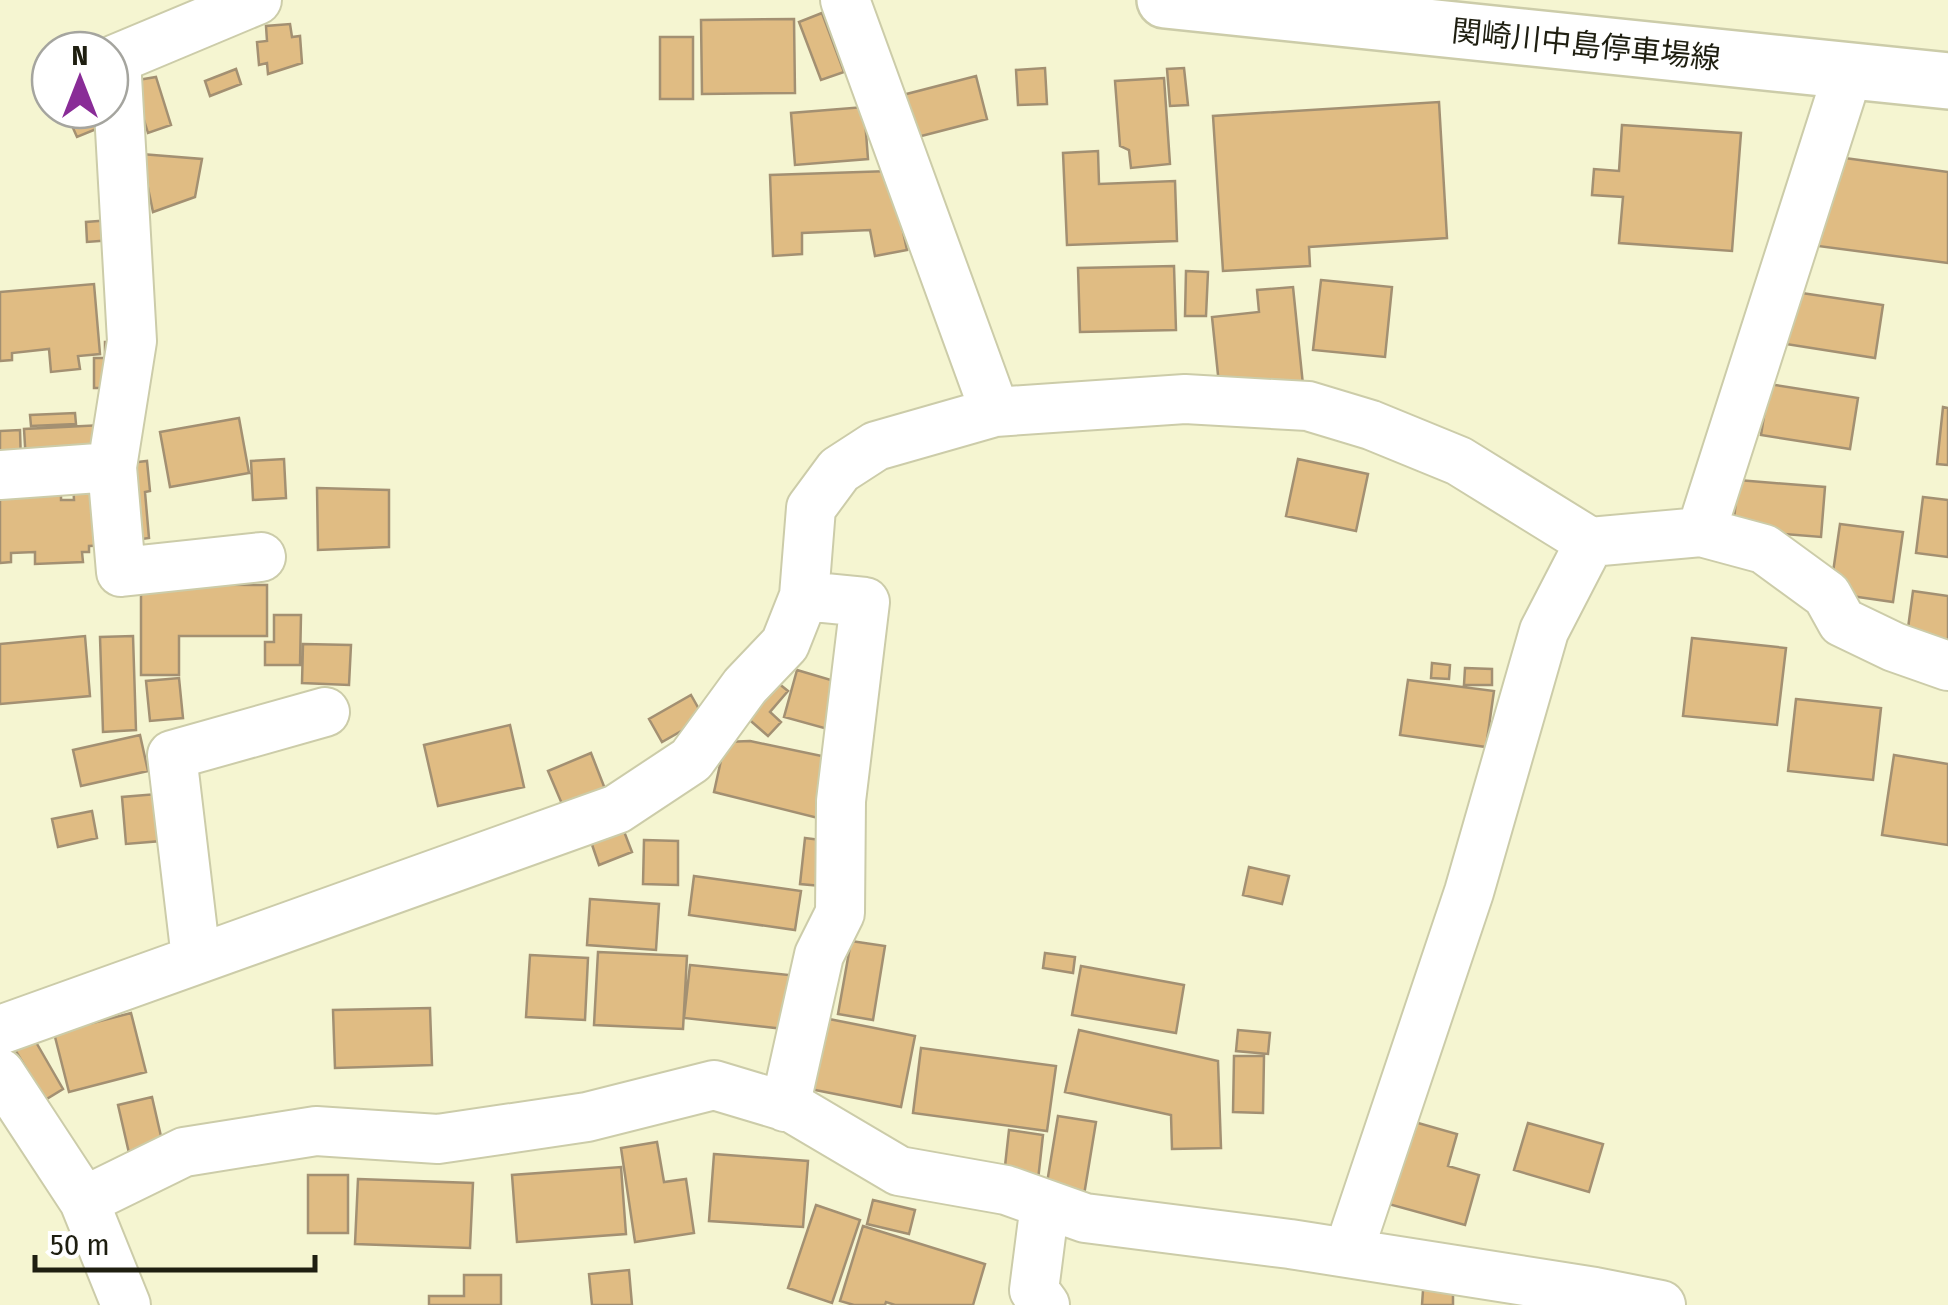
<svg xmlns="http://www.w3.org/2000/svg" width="1948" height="1305" font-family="'Fira Sans Condensed','Noto Sans JP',sans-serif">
  <rect width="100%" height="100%" fill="#f5f5d1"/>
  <path fill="#e0bc83" stroke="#a39072" stroke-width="2.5" d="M822,13l22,59 -23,8 -22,-58z
    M794,19l1,74 -93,1 -1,-74z
    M290,24l2,13 8,-1 2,27 -34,11 -1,-11 -8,2 -2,-23 10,-1 -1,-15z
    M660,37h33v62h-33z
    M1045,68l2,36 -29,1 -2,-35z
    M1184,68l4,37 -18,1 -3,-37z
    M236,69l5,15 -31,12 -5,-15z
    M976,76l11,43 -81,21 -11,-43z
    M156,77l15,48 -23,8 -16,-52z
    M1164,78l6,86 -39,4 -2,-18 -9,-4 -5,-65z
    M1439,102l8,136 -138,9 1,19 -87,5 -10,-155z
    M864,107l4,52 -73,6 -4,-52z
    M65,110h34l7,15 -29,12z
    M1622,125l119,8 -9,118 -113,-8 4,-46 -31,-2 2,-26 25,2z
    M1098,151l1,33 76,-3 2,60 -110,4 -4,-92z
    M141,154l61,5 -7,38 -42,15z
    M1830,156l118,16v91l-130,-17z
    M890,171l17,79 -32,6 -5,-26 -68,3v21l-29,2 -3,-81z
    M111,220l1,20 -25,2 -1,-20z
    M1174,266l2,64 -96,2 -2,-64z
    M1186,271l22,1 -2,44h-21z
    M1321,280l71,7 -7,70 -72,-7z
    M94,284l6,70 -22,2 2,13 -29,3 -2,-23 -37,4v7l-12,1v-69z
    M1293,287l10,98 -83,9 -8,-77 47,-5 -2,-22z
    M1795,292l88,13 -8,53 -89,-14z
    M105,342h9v46h-20v-30h11z
    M1769,384l89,14 -8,51 -89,-14z
    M1943,407l5,1v57l-11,-1z
    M75,413l1,11 -45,2 -1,-11z
    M239,418l10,55 -79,14 -10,-55z
    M103,425l2,33 -79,4 -2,-33z
    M20,430l1,34 -21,1v-34z
    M284,459l2,39 -33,2 -2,-39z
    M1298,459l70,15 -12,57 -70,-15z
    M147,461l3,30 -5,1 4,46 -21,3 -8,-77z
    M1738,480l87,7 -4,50 -88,-7z
    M0,481l19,15 42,-1v5h13l-1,-17h36l2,62 -22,1v6h-7l1,10 -48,2v-12l-24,1v9l-11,1z
    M317,488l72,2v57l-71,3z
    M1923,497l25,3v57l-32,-4z
    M1840,524l63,8 -10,70 -63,-9z
    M141,584l126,1v51h-88v39h-38z
    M1913,591l35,5v52l-42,-5z
    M274,615h27l-1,50h-35v-23h9z
    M85,636l5,60 -90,8v-60z
    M133,636l3,94 -33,2 -3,-95z
    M1692,638l94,10 -9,77 -94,-9z
    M303,644l48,1 -2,40 -47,-2z
    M1432,663l18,2 -1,14 -18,-1z
    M1465,668l27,1v16h-28z
    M797,670l51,15 -13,46 -51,-14z
    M768,675l20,16 -18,21 11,10 -13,14 -31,-27z
    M179,678l4,40 -33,3 -4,-40z
    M1408,680l86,11 -8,56 -86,-12z
    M691,695l13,23 -42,24 -13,-23z
    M1796,699l85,9 -8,72 -85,-9z
    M510,725l14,62 -86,19 -14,-61z
    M140,735l8,36 -67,15 -8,-36z
    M750,741l86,18 -10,61 -112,-28 11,-50z
    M591,753l16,41 -42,17 -17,-40z
    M1894,755l54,9v81l-66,-10z
    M157,794l4,47 -35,3 -4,-47z
    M92,811l5,27 -39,9 -6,-28z
    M620,821l12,31 -33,13 -11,-32z
    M805,838l32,4 -5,45 -32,-3z
    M644,840l34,1v44l-35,-1z
    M1249,867l40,9 -7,28 -39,-9z
    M694,876l107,15 -6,39 -106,-15z
    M590,899l69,5 -3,46 -69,-5z
    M851,941l34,5 -12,74 -35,-6z
    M598,952l89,4 -4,73 -89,-4z
    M1045,953l30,4 -2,16 -30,-5z
    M530,955l58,3 -3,62 -59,-3z
    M690,965l109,11 -6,54 -109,-12z
    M1081,966l103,19 -8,48 -104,-18z
    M430,1008l2,57 -97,3 -2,-58z
    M131,1013l15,59 -77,20 -15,-59z
    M814,1016l101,20 -14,71 -101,-20z
    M1079,1030l139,31 3,87 -49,1 -1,-34 -106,-23z
    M1238,1030l32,3 -2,21 -32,-3z
    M33,1037l30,52 -18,11 -31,-52z
    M921,1048l135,18 -9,65 -134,-18z
    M1234,1056h30l-1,57 -30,-1z
    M152,1097l11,48 -34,8 -11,-48z
    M1058,1116l38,6 -12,73 -38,-6z
    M1404,1119l53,15 -9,32 31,9 -14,50 -84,-23z
    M1528,1123l75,21 -14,48 -75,-22z
    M1009,1130l34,5 -5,45 -34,-5z
    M657,1142l7,40 22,-3 8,54 -59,9 -14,-94z
    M714,1154l94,7 -5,66 -94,-6z
    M621,1167l5,67 -109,8 -5,-67z
    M308,1175h40v58h-40z
    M358,1179l115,4 -3,65 -115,-4z
    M873,1200l42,10 -6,24 -42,-10z
    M816,1205l44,15 -28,83 -44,-15z
    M863,1226l122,38 -12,41h-78l-9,-3 -1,3h-31l-14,-4z
    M629,1270l3,35h-40l-3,-31z
    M464,1275h37v30h-72v-9h35z
    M1424,1276l29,3v26h-31z"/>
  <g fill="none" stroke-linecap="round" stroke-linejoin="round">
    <defs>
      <path id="minor" d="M257,0l-141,59 16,282 -20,126 9,105 140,-15
        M995,412l190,-13 123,7 63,19 88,36 131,81 111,-10 63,17 63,46 15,27 52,25 54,19
        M0,475l112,-8
        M1701,532l147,-459
        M196,958l-24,-203 153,-43
        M0,1030l617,-221 74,-49 54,-74 40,-42 19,-48 7,-88 28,-38 37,-24 119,-34 -150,-412
        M0,1073l84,128 42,104
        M785,1107l34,-152 21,-42 1,-112 24,-199 -61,-6
        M84,1201l100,-49 132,-21 122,8 149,-22 127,-32 80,24 105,62 107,19 79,28 205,26 305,48 66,13
        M1348,1253l121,-361 75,-261 46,-89
        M1045,1305l-11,-15 11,-86"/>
      <path id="major" d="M1165,0l783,81"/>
    </defs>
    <use href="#minor" stroke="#cccca9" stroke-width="52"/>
    <use href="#major" stroke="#cccca9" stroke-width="60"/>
    <use href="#minor" stroke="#fff" stroke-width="48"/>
    <use href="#major" stroke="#fff" stroke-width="55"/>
  </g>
  <g text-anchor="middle" stroke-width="9" stroke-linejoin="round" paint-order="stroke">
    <g font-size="30" fill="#1e1e10" stroke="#fff">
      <text transform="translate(1586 45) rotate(6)" y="10">関崎川中島停車場線</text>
    </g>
  </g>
  <g transform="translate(80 80)"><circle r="48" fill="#ffffff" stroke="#a5a59f" stroke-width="2.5"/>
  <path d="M0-8L18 38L0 25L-18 38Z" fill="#892c97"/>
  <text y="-15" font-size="28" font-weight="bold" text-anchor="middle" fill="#1e1e10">N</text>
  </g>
  <path d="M35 1255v15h280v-15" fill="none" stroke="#1e1e10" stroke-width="5"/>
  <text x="50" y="1255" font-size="30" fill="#1e1e10" stroke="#ffffff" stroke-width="8" paint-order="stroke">50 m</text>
</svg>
